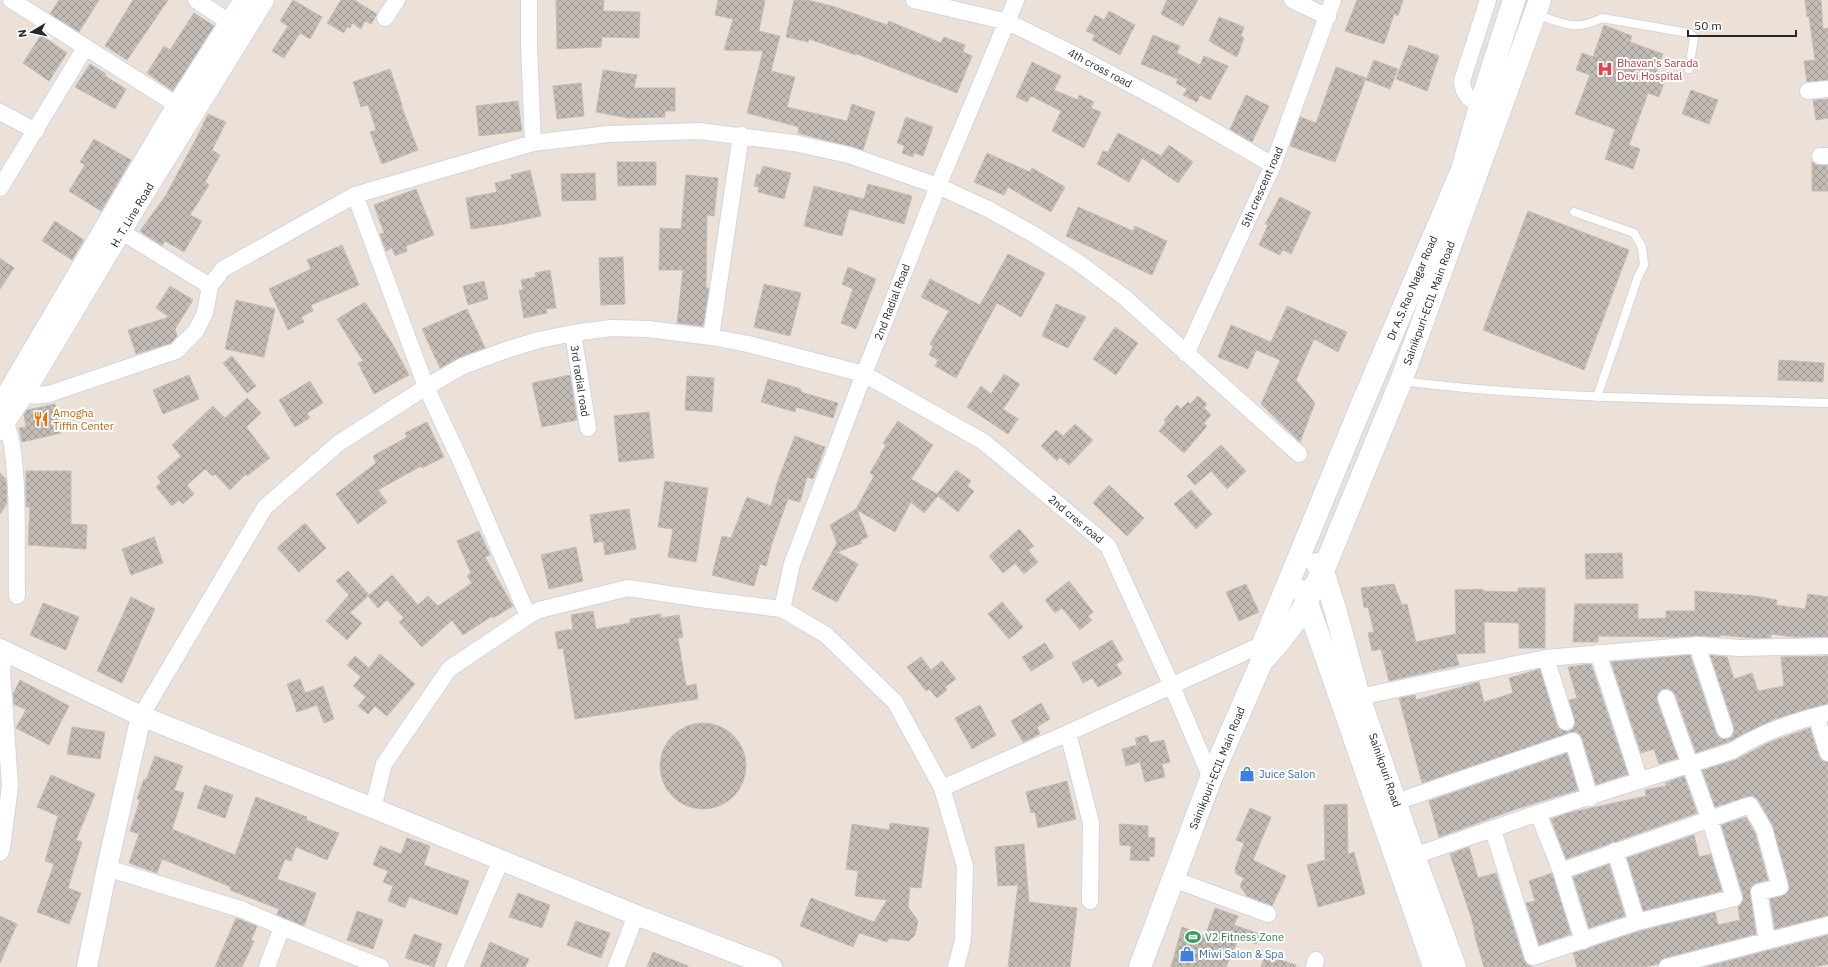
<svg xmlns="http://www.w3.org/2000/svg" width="1828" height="967" font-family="'IBM Plex Sans',sans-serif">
  <defs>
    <pattern id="building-cross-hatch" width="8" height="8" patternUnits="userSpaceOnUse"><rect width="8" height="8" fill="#c3bbb6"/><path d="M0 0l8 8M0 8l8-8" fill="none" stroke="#9e9894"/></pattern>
  </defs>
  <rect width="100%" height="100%" fill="#ebe1d9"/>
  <path fill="url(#building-cross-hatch)" stroke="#c6bdb3" d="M59,0h40l-20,32 -29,-18z
    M133,0h35l-41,60 -22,-14z
    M293,0l29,17 -12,22 -10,-6 -16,25 -12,-7 16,-25 -8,-5z
    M341,0h13l23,14 -6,10 -6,-3 -4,8 -9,-6 -2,5 -3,-1 -3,6 -17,-10z
    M556,0h48l-1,11 37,1 -1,26 -37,-1 -1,10 -44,2z
    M718,0h47l-6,31 21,5 -9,35 24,6 -8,30 60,14 5,-17 23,8 -12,38 -65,-17 1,-6 -52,-14 16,-62 -39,-1 9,-31 -18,-4z
    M794,0h13l25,6 55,19 2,-4 52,22 3,-6 21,8 -2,7 9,4 -15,37 -100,-39 -1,1 -47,-16 -1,3 -22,-5z
    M1167,0h31l-15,26 -22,-12z
    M1357,0h46l-5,16 -4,-2 -10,30 -39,-13z
    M1805,0h16l2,29 5,-1v52l-21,2 -3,-21 11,-1 -6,-44 -2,1z
    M1109,11l26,14 -15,30 -28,-15 3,-5 -9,-4 9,-16 9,5z
    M194,13l20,13 -41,65 -26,-18 17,-27 6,4z
    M1219,17l25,10 -3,9 3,2 -7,19 -28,-16z
    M1604,25l28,11 -2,6 33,12 -8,22 10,4 -6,17 -11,-4 -19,52 11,4 -7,20 -28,-10 10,-30 -40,-15 15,-39 -14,-5 6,-17 11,4z
    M41,35l26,18 -18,28 -26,-18z
    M1153,35l27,11 -3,7 23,12 4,-9 24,10 -18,34 -10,-5 -3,7 -14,-7 4,-6 -11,-6 2,-4 -37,-15z
    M1409,45l30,11 -12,35 -31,-12z
    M1374,60l24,9 -8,20 -24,-9z
    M1032,62l29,14 -7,14 24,10 1,-5 15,7 -3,6 10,4 -17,36 -32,-17 9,-20 -30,-15 -4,6 -11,-5z
    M90,64l16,10 -1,2 21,13 -11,20 -40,-22z
    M1336,67l30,11 -31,84 -45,-16 10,-29 16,6z
    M390,69l12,36h-1l17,45 -36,14 -12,-32 6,-2 -8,-25 -7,2 -8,-25z
    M603,70l34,5 -3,13h41v23h-10v6l-37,1 -32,-6z
    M581,83l3,33 -27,3 -4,-33z
    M1691,90l27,10 -9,24 -27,-10z
    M1246,95l23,11 -17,36 -22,-13z
    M1828,99v19l-12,2 -3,-20z
    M518,101l4,30 -43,5 -3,-30z
    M208,114l18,8 -14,28 8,5 -15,27 4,3 -19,30 12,6 -18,31 -19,-11 -3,5 -22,-15 26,-36 31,-58z
    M906,117l27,10 -10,29 -9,-3 -1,4 -11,-4 3,-7 -8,-3z
    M1118,133l43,23 8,-11 24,17 -15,21 -36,-25 -13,24 -32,-18 6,-13 5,1z
    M94,139l37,21 -30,51 -32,-20 16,-26 -5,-3z
    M987,153l43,19 2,-4 33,19 -14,25 -43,-25 -4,8 -30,-13z
    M617,162h39v23l-38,1z
    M1812,162l8,3 8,1v25h-16z
    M763,166l28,7 -7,26 -26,-7 1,-5 -5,-1 3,-12 3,1z
    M530,170l11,46 -36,8 -34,5 -5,-31 31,-6 -2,-9 17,-4 -1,-4z
    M595,173l1,27 -34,1 -1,-27z
    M686,175l32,3 -4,38 -7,-1 -1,73h3l-6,38 -26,-3 6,-53h-24l1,-42 21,1z
    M868,184l44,12 -8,28 -55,-15 -7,27 -38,-10 10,-40 50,13z
    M416,189l18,46 -28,11 1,5 -12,5 -3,-8 -6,3 -6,-17 4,-1 -10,-28z
    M1280,197l31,15 -20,42 -8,-4 -3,5 -21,-10 9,-20 -3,-1z
    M1078,207l55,24 2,-5 32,15 -15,34 -86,-39z
    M1528,211l101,39 -45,120 -101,-40z
    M55,221l29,19 -12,20 -30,-19z
    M342,245l17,40 -48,20 2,6 -12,6 3,5 -16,8 -19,-41 42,-20 -4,-9z
    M1008,254l37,19 -24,44 -24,-14 -41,75 -21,-12 3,-6 -9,-5 4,-9 -3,-2 19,-33 -28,-14 9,-18 50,26z
    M623,257l2,47 -24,1 -2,-47z
    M0,258l14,10 -14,21z
    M848,267l28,12 -20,50 -15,-6 12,-34 -11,-5z
    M550,270l6,38 -10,1 1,4 -23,5 -5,-28h4l-2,-10 15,-3 -1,-4z
    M484,281l4,18 -20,6 -5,-19z
    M764,284l37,9 -11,43 -36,-9z
    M170,286l23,14 -18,29 2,7 -6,7 -35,11 -8,-24 41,-13 -13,-9z
    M236,300l39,9 -11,48 -39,-8z
    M365,302l28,43 16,30 -35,19 -16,-31 5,-2 -26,-42z
    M1056,304l30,13 -18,31 -26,-12z
    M1287,306l60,26 -9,20 -24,-13 -18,41 19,23 -15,39 -39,-38 19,-44 -24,-10 -8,19 -30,-12 13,-32 40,17z
    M467,309l18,39 -25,9 -20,11 -18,-39z
    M1115,327l23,16 -22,32 -23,-16z
    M232,356l24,30 -9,7 -24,-30z
    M1779,360l45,3 -1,19 -45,-2z
    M1004,374l16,10 -17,25 15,10 -10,15 -41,-27 14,-21 10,8z
    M189,375l10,24 -36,15 -10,-24z
    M570,375l7,45 -35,7 -10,-44z
    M687,376l27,2 -2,34 -27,-2z
    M768,379l33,10v3l37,11 -5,15 -37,-11 -1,5 -34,-10z
    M310,381l13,22 -16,10 3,5 -15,9 -16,-27z
    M1198,396l9,8 -3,4 7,7 -7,8 3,3 -23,27 -25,-22 7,-9 -2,-2 13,-15 4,4 7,-7 2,2z
    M247,398l14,15 -15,14 24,31 -23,18 -1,-2 -16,16 -15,-16 -3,2 -7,-7 -18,16 7,9 -11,10 -4,-4 -7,6 -16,-19 5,-5 -4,-5 24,-21 -9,-11 41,-39 12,12z
    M55,404l6,29 -39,9 -3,-14 7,-1 -2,-12 3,-5z
    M649,412l5,46 -35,4 -5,-46z
    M898,421l35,24 -22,34 26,15 19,-24 15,11 -4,5 7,5 -16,21 -20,-16 -14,17 -13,-11 -16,30 -38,-22 11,27 -8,4 2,2 -25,9 21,12 -21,38 -25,-13 25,-46 -7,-18 26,-16 18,-33 -4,-3 16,-28 -3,-2z
    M427,422l17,35 -22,11 -1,-2 -43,24 9,12 -29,22 -22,-30 40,-31 -3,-7 34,-19 -2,-4z
    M1075,424l18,16 -24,25 -9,-8 -3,4 -16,-15 15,-16 7,6z
    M795,436l30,11 -12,32 -6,-2 -7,25 -12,-3 -16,44 -6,23 -6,-2 -6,22 -42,-11 10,-39 9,2 16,-41 24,9 6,-23z
    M1221,445l25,26 -19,18 -16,-18 -16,14 -8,-9z
    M26,471h45v53l16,1 -1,24 -58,-4 2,-38h-4z
    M0,473l6,6 1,24 -7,11z
    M665,481l43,7 -12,74 -28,-5 5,-28 -15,-2z
    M1109,485l35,33 -17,18 -34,-33z
    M1191,490l21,24 -16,15 -22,-25z
    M629,509l7,40 -31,6 -2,-14 -9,2 -4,-28z
    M305,523l21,25 -27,24 -22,-24z
    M1019,529l15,17 -6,4 10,12 -14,12 -9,-11 -12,10 -14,-17z
    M479,531l11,24 -5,2 28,49 -20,12 -1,-2 -29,19 -11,-15 -30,27 -23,-25 5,-4 -17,-18 -9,8 -10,-12 24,-21 26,30 10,-9 10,10 34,-23 -5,-7 4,-3 -14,-32z
    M154,537l9,26 -32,12 -9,-26z
    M576,547l7,34 -34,8 -8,-34z
    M1622,553l1,25 -37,1 -1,-25z
    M348,571l21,24 -19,18 12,10 -15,17 -21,-19 23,-26 -13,-14z
    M1069,581l24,31 -5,4 4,4 -12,10 -18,-22 -7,5 -10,-13z
    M1246,584l13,28 -20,9 -13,-29z
    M1394,584l8,21 5,-1 9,38 40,-8 -1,-44 28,-1v2l35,1v-4h27v60h-26v-25l-35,-1 1,31 -29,1 3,11 -70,16 -8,-32 -9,2 -4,-18 6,-1 -6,-25 -4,1 -3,-20z
    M1695,591l60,5 22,4 -1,5 29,4 3,-15 20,3v40h-34l-23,-3v4h-18l-33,-3v2l-22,-1 -23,1 -77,-1v6h-25l2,-38h63v15l28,-1v-7h29z
    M131,597l24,12 -33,74 -25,-12z
    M1002,602l21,25 -14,12 -21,-25z
    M43,603l36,14 -13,33 -36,-15z
    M593,611l3,18 34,-6v-4l31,-5v4l18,-3 4,22 -5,1 8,48 10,-2 2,15 -123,20 -12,-71 -5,1 -3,-17 18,-3 -2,-14z
    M1112,640l11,20 -7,4 6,10 -24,13 -6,-9 -9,5 -11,-20z
    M1045,643l9,14 -23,14 -9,-14z
    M380,654l35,30 -28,32 -12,-10 -7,8 -10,-8 8,-9 -13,-11 8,-9 -14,-12 8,-9 14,12z
    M1690,655l26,78 7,6 9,-2 2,-10 -24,-72 17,2 7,22 18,-6 6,18 26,-5 -3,-29 47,-1v48l-53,15 -47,23 -32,11 -21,-59 -7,-5h-6l-5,7v5l21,57 -19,6 -5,-15 -13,4 -30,-91z
    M921,657l10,13 11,-9 14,18 -11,8 2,3 -10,8 -8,-9 -3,2 -19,-24z
    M1591,664l37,110 -32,11 -14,-47 -3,-4 -4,-2 -153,51 -23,-85 16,-3 1,5 63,-18 5,20 29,-9 -4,-15 31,-9 17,56 3,4 8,2 5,-2 2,-5 -6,-24 8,-2 -9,-31z
    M300,679l5,14 18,-7 11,33 -10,4 -7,-18 -20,7 -10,-28z
    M20,680l49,26 -20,39 -33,-17 10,-18 -12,-6 -1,-10z
    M1041,703l9,16 -13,8 3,7 -17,8 -12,-21z
    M980,705l16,30 -24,14 -17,-31z
    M660 766a43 43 0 1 1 86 0a43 43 0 1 1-86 0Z
    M72,727l33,5 -5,27 -33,-5z
    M1810,728l9,28 3,4 6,2v154l-53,13 -5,-30 16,-5 3,-4v-5l-17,-61 -14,-24 -6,-4 -37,11 -13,-37 33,-10 35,-18z
    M1147,735l3,8 14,-3 6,22 -8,2 3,13 -20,5 -5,-20 -14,4 -4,-17 15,-4 -2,-7z
    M1567,753l11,37 -62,19 -77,28 -10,-36z
    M155,756l28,10 -9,24 10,3 -12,36 63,26 21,-58 51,20 -1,3 33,13 -12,27 -31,-13 -5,14 -6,-2 -8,20 39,14 -12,33 -27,-11 2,-6 -49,-19 1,-3 -69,-28 -5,14 -28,-10 10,-29 -9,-3 10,-31 -3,-1 7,-20 2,1z
    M51,775l44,19 -19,46 6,2 -14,46 13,5 -12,31 -32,-12 17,-48 -9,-3 13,-45 -21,-9z
    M1684,776l13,37 -131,46 -15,-40 17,-6 78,-17 -1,-6 21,-4 -1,-3z
    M1067,781l9,38 -38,9 -3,-16 -4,1 -5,-21z
    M205,785l28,10 -8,23 -28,-10z
    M1347,804l1,50 6,-2 11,42 -47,13 -11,-42 18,-5 -1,-55z
    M1250,808l21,9 -18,43 33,16 -14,30 -25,-10 -7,-10 4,-8 -8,-4 -1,-5 9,-26 -8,-3z
    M1746,817l9,16 13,47 -12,3 -6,6 6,45 -91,24 -7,6 -13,3h-68l-4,-14 67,-22 75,-19 3,13 22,-5 -2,-13 5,-6v-6l-22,-70z
    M890,823l39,5 -8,60 -11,-1 -2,20 10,14 -3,14 -6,6 -20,-3 -2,4 -28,-9 -6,14 -53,-21 11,-28 63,24 13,-22 -32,-4 3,-25 -12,-2 6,-45 37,6z
    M1119,824l29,2v11l7,1 -1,19 -4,-1 -1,5 -19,-1 1,-14 -11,-1z
    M1694,835l5,22 12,-3 11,37 -79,20 -16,-53z
    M407,838l23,8 -6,19 45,16 -12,34 -48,-18 -4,11 -17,-7 5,-15 -10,-4 5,-11 -15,-6 7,-19 21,8z
    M1024,844l5,58 48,6 -7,59h-62l10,-82 -20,1 -3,-39z
    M1469,847l9,31 18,-5 28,87 3,4 5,3h-48l-10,-34h1l-4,-16 -21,-63z
    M1609,864l16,52 -36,12 -16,-51z
    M1552,873l19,61 -32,11 -13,-42 9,-2 -6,-20z
    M518,893l32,12 -8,23 -33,-11z
    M1215,908l23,8 -4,9 26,9 -4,10 -17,-6 -13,29h-55l11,-40 23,9z
    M357,911l26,9 -10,29 -26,-9z
    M0,916l17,8 -17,39z
    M236,918l21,8 -6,14 3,1 -12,26h-27z
    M576,921l34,12 -9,25 -34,-13z
    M414,934l28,10 -8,23 -29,-9z
    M1828,935v29l-13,3h-110z
    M490,942l39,17 -4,8h-45z
    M653,952l35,14v1h-41z
    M1265,955l31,10v2h-35z"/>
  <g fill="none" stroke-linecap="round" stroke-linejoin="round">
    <defs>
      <path id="service" d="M1535,14c28,9 40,18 67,4l87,15 5,4 -5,32
        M1574,212l60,21 8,14 2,18 -6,12 -41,120
        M1401,381c142,18 285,18 427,22"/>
      <path id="minor" d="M11,0l166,105
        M196,0l33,22
        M529,0v46l4,97
        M914,0l94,22 69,34 85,45 111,64
        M1292,0l36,17
        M385,18l12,-18
        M1808,91l20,-2
        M1480,106c-11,-7 -17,-12 -18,-25l26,-81
        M0,112l36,19
        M1820,156h8
        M0,188l85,-140
        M355,195l71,192 37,79 65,150
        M112,224l10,8 88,54
        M573,333l15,95
        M711,337l30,-202
        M1186,354l87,-189 60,-165
        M14,390c12,7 21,6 35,4l127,-43 20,-20 9,-18 5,-27 13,-17 132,-74 178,-52 76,-9 90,-3 95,12 55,12 89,31 50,23 45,25 46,29 45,34 175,157
        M0,418c8,6 10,17 12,27 7,47 4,103 5,151
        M782,609l10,-45 72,-190 74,-188 78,-186
        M1697,645l28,85
        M1598,653l42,128
        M1546,658l20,64
        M1359,697l187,-39 151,-13 43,3 88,-2
        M141,716l124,-209 74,-64 87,-56 37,-21 43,-16 33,-10 34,-7 38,-5 37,1 63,8 37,7 116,30 120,68 124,104 63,138 40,94
        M1816,716l12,37
        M1068,733l23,90 -1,78
        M942,788l126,-55 195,-89 9,1
        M1396,802l177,-61 17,57
        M373,808l11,-44 65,-95 79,-53 11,-6 89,-22 80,12 74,9 44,26 69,67 47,86 23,78 -2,74 -7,27
        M1538,813l23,58 22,70
        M1493,830l40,127 104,-35 97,-24 -24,-78 -44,-122
        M1615,851l22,71
        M0,853l2,-4 8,-63 -8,-115 2,-20
        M1414,856l124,-43 194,-62c29,-18 62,-30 96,-38
        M107,868l136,42 39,17 99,40
        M1561,871l189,-66 14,24 16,58 -21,5 8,49
        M1173,879l95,35
        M267,967l15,-40
        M455,967l46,-107
        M616,967l20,-52
        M1314,967l2,-7
        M1667,967l161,-42"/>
      <path id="tertiary" d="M0,406l177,-301 67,-105
        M0,430l23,-35 117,-195 124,-200
        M0,649l141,67 232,92 263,107 136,52
        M87,967l20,-99 34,-152"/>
      <path id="secondary" d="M1317,564l6,7 12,38 24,88 55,159 41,111
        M1303,591l131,376
        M1262,661l14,-15 21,-27 26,-48 78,-190 139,-381
        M1140,967l71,-189 51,-117 1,-17 97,-235 102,-239 18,-64 34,-106"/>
    </defs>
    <use href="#service" stroke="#cfd5e2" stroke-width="10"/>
    <use href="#minor" stroke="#cfd5e2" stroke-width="18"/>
    <use href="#tertiary" stroke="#cfd5e2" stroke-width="22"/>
    <use href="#secondary" stroke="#cfd5e2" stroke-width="24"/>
    <use href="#service" stroke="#fff" stroke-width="8"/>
    <use href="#minor" stroke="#fff" stroke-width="16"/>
    <use href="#tertiary" stroke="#fff" stroke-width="20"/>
    <use href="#secondary" stroke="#fff" stroke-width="22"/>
  </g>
  <defs>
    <symbol id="hospital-bare" viewBox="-9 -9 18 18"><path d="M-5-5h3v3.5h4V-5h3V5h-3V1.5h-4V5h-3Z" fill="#e0444e" stroke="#fff" stroke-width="2.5" paint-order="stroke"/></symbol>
    <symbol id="restaurant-bare" viewBox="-9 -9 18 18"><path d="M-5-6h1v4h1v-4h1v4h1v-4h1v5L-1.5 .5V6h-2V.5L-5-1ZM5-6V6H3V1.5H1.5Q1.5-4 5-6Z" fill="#e8710a" stroke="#fff" stroke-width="2.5" paint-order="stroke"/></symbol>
    <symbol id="shop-bare" viewBox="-9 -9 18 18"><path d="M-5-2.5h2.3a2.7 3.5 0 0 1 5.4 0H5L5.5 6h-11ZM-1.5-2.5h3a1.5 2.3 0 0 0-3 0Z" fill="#3f7fe0" stroke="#fff" stroke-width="2.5" paint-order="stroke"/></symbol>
    <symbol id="stadium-bare" viewBox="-9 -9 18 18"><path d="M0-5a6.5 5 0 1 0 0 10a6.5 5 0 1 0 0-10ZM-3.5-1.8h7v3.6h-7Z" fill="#2e9e5b" stroke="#fff" stroke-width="2.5" paint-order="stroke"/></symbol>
  </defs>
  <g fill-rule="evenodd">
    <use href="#hospital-bare" x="1594" y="58" width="22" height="22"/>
    <use href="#restaurant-bare" x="30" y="408" width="22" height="22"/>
    <use href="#shop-bare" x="1236" y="763" width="22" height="22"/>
    <use href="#stadium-bare" x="1182" y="926" width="22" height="22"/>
    <use href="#shop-bare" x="1176" y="943" width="22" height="22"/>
  </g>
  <g text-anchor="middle" stroke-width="4" stroke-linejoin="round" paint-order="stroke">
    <g font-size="11" fill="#be3a42" stroke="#fff" text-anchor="start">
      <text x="1617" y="67">Bhavan's Sarada<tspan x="1617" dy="13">Devi Hospital</tspan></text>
    </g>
    <g font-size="11" fill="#282828" stroke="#fff">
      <text transform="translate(1100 68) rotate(28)" y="4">4th cross road</text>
      <text transform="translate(1262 187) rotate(-66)" y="4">5th crescent road</text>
      <text transform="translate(132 215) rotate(-59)" y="4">H. T. Line Road</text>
      <text transform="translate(1412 288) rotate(-67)" y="4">Dr A.S.Rao Nagar Road</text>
      <text transform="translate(892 302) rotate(-69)" y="4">2nd Radial Road</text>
      <text transform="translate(1429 303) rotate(-70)" y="4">Sainikpuri-ECIL Main Road</text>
      <text transform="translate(580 381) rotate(81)" y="4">3rd radial road</text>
      <text transform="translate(1076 519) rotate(40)" y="4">2nd cres road</text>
      <text transform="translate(1217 768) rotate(-68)" y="4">Sainikpuri-ECIL Main Road</text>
      <text transform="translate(1385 770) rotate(71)" y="4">Sainikpuri Road</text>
    </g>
    <g font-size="11" fill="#c56008" stroke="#fff" text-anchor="start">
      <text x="53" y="417">Amogha<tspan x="53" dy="13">Tiffin Center</tspan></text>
    </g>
    <g font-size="11" fill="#366cbe" stroke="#fff" text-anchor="start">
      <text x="1259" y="778">Juice Salon</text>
      <text x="1199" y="958">Miwi Salon &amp; Spa</text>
    </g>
    <g font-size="11" fill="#27864d" stroke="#fff" text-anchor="start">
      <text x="1205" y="941">V2 Fitness Zone</text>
    </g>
  </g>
  <g transform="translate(32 32) rotate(261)" stroke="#ffffff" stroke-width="3" paint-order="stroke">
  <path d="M0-3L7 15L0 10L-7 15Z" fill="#282828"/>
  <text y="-6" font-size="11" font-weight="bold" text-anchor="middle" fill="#282828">N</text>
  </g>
  <path d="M1688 30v6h108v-6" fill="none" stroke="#282828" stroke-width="2"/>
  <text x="1694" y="30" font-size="12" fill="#282828" stroke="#ffffff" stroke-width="3" paint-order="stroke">50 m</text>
</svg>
